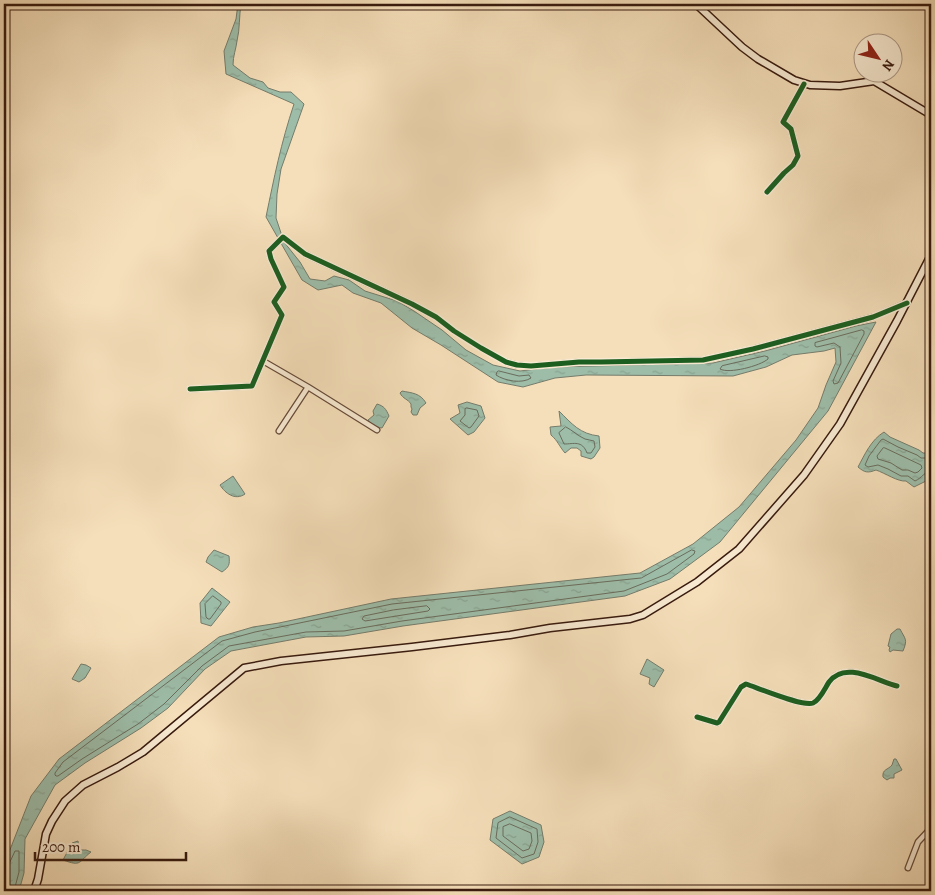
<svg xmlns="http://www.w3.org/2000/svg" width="935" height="895" font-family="Alegreya,serif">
  <defs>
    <pattern id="water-ripples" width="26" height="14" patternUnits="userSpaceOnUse" patternTransform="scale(1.25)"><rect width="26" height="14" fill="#9dbda9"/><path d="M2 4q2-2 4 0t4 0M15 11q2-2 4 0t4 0" fill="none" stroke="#88a290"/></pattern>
  </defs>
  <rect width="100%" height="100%" fill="#f5dfba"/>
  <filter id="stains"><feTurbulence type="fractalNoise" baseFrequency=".004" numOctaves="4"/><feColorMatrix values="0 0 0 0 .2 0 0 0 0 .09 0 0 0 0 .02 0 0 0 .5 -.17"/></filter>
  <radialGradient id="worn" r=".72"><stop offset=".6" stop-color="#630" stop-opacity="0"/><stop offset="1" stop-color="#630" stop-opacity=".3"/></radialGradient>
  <path fill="url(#water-ripples)" stroke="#757c6b" d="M238,4h3c-2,12 -1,25 -4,37 -1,8 -4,15 -4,24l17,13 13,4 5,6 12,4h11l13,12 -23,65 -4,25 -1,24 8,24 16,20 10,17 15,2 9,-5 15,4 16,11 32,10 17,10 28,19 24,20 27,15 27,6 32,-4 161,-4 52,-12 91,-25 20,-4 -48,89 -108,131 -50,37 -45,17 -222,30 -59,10 -38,1 -75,14 -26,18 -37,39 -27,20 -56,35 -30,22 -30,54 -1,34 -5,18h-15v-26l27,-69 28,-37 160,-122 34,-10 26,-4 112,-24 249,-26 53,-29 46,-37 57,-67 22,-32 8,-23 10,-23 -1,-14 -11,3 -32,4 -26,12 -33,9 -147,-1 -31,3 -32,9 -25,-5 -57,-37 -29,-17 -31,-25 -28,-10 -11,-8 -24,5 -16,-10 -36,-63c8,-39 15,-74 28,-113l-68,-30 -2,-23 12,-32z
    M402,391c10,2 18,2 24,12l-6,5 -3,7h-4l-2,-3 1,-3 -1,-2v-3c-3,-5 -8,-5 -11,-11z
    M467,402l14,4 4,12 -11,14 -6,3 -18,-16 10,-6 -2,-8z
    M377,404c7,2 9,5 12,12l-7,12c-6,-1 -11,-3 -14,-8l6,-5 -1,-4z
    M559,411c13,13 21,23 40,25l1,12 -6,9 -3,2 -10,-3v-5l-4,-3h-6l-6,5c-6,-7 -7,-12 -14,-18l-1,-8 11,-1z
    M884,432l6,5 29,13 4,3h8v22l-5,6 -12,6 -8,-6c-8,1 -21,-8 -30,-11 -8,3 -11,3 -18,-3 7,-13 13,-27 26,-35z
    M233,476l12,18c-10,7 -20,-1 -25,-9z
    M214,550l15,6c1,9 0,11 -7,16l-16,-10 2,-5z
    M212,588l18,14 -19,24 -10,-3 -1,-20z
    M897,629h3c5,10 8,10 3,22l-10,-1 -3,2 -1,-2 1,-3 -2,-1 3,-12z
    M647,659l17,11 -10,17 -5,-3 1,-6 -10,-4z
    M81,664l5,1 5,3 -6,10 -6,4 -7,-3z
    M894,759h2l6,11 -8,4v4h-4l-3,2 -4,-3c-1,-8 5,-7 9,-12 1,-2 1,-4 2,-6z
    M510,811l31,14 3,17 -5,15 -17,7 -32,-24 3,-21z
    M78,841l1,9h7l5,2c-13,10 -9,15 -28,8l9,-17z"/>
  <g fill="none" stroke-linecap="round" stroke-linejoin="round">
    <path stroke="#6a6c5c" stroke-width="1" d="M862,330l2,1v3l-26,49 -4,1 -1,-3 8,-18 -1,-16 -6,-4 -17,4 -2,-1v-3z
      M765,356l3,1v2c-8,7 -39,15 -48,10l2,-3z
      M499,371l20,5 10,-1 2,3c-9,6 -26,3 -35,-3l1,-3z
      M467,408l10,2 2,6 -8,11 -2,1 -9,-7 5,-6v-6z
      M566,427c6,3 12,9 19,12 3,1 6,1 9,2l1,6 -4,6h-4c-5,-13 -13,-9 -23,-9l-5,-11z
      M885,448l36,17 1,3 -4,4 -3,1 -7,-3h-6l-11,-7 -13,-4 -1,-3 6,-8z
      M931,458h-10l-4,-3 -19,-8 -15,-8 -2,1 -12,16 -4,9 3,2 10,-2 10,4 13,7h7l7,5c7,-3 10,-10 16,-10
      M692,550l3,1 -1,3 -27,20 -43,17 -222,30 -58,10 -38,1 -77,14 -27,20 -38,38 -26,20 -56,35 -24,17h-2l-1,-1v-2l8,-11 159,-121 33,-9 25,-5 112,-23 249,-26z
      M213,596l8,6v2l-11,15h-2l-2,-2 -1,-13z
      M427,606l3,3 -2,2 -63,10 -3,-2 2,-3 29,-6z
      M510,817l27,12 1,13 -4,12 -12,4 -26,-20 2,-15z
      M510,824l21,9 1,8 -3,8 -6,2 -20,-15v-9z
      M4,865l5,-1 6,-13h4v21l-5,19"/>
    <defs>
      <path id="street" d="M767,192l17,-19 9,-8 5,-9 -7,-27 -8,-7 21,-38
        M263,361l45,26 69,43
        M190,389l62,-3 30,-71 -8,-13 10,-15 -13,-28 -2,-8 14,-14 22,17 107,50 24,13 18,14 27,17 25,14 11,3 14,1 48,-4h22l102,-2 50,-11 120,-32 33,-14
        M279,431l29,-44
        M697,717l20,6 2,-1 22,-35 5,-3c12,4 57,23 67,19 7,-3 12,-15 16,-21 16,-22 48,-1 68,4
        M908,868l10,-26 13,-14"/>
      <path id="secondary" d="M696,4l46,43 16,12 36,21 16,5 30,1 34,-5 57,34
        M34,891l4,-12 8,-45 6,-13 13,-20 18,-16 35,-18 25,-15 101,-84 37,-7 131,-14 98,-12 40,-7 80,-9 13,-4 54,-33 42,-33 65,-74 36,-51 57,-103 34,-66"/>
    </defs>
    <use href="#street" stroke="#674b39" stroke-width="7"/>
    <use href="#secondary" stroke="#381a0e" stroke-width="9"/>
    <use href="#street" stroke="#f8ead2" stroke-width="4.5"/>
    <use href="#secondary" stroke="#f8ead2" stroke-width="6"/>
    <defs>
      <path id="cycleway" d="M767,192l17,-19 9,-8 5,-9 -7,-27 -8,-7 21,-38
        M190,389l62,-3 30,-71 -8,-13 10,-15 -13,-28 -2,-8 14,-14 22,17 107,50 24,13 18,14 27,17 25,14 11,3 14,1 48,-4h22l102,-2 50,-11 120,-32 34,-14
        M697,717l20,6 2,-1 22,-35 5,-3c12,4 57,23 67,19 7,-3 12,-15 16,-21 16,-22 48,-1 68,4"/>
    </defs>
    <use href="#cycleway" stroke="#f8ead2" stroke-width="8"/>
    <use href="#cycleway" stroke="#1b5e20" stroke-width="5"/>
  </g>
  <rect width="935" height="895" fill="none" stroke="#f5dfba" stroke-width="20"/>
  <rect x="5" y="5" width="925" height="885" fill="none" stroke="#381a0e" stroke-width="2.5"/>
  <rect x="10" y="10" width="915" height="875" fill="none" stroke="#381a0e"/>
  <g transform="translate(878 58) rotate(125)"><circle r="24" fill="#f8ead2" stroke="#ab9784"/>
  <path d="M0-4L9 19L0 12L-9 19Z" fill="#8f2418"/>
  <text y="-8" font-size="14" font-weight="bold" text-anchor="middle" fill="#381a0e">N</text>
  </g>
  <path d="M35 852v8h151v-8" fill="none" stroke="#381a0e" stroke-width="2.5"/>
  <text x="42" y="852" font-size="15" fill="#381a0e" stroke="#f8ead2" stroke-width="4" paint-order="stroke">200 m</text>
  <rect width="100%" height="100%" filter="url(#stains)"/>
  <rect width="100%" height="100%" fill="url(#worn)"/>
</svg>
